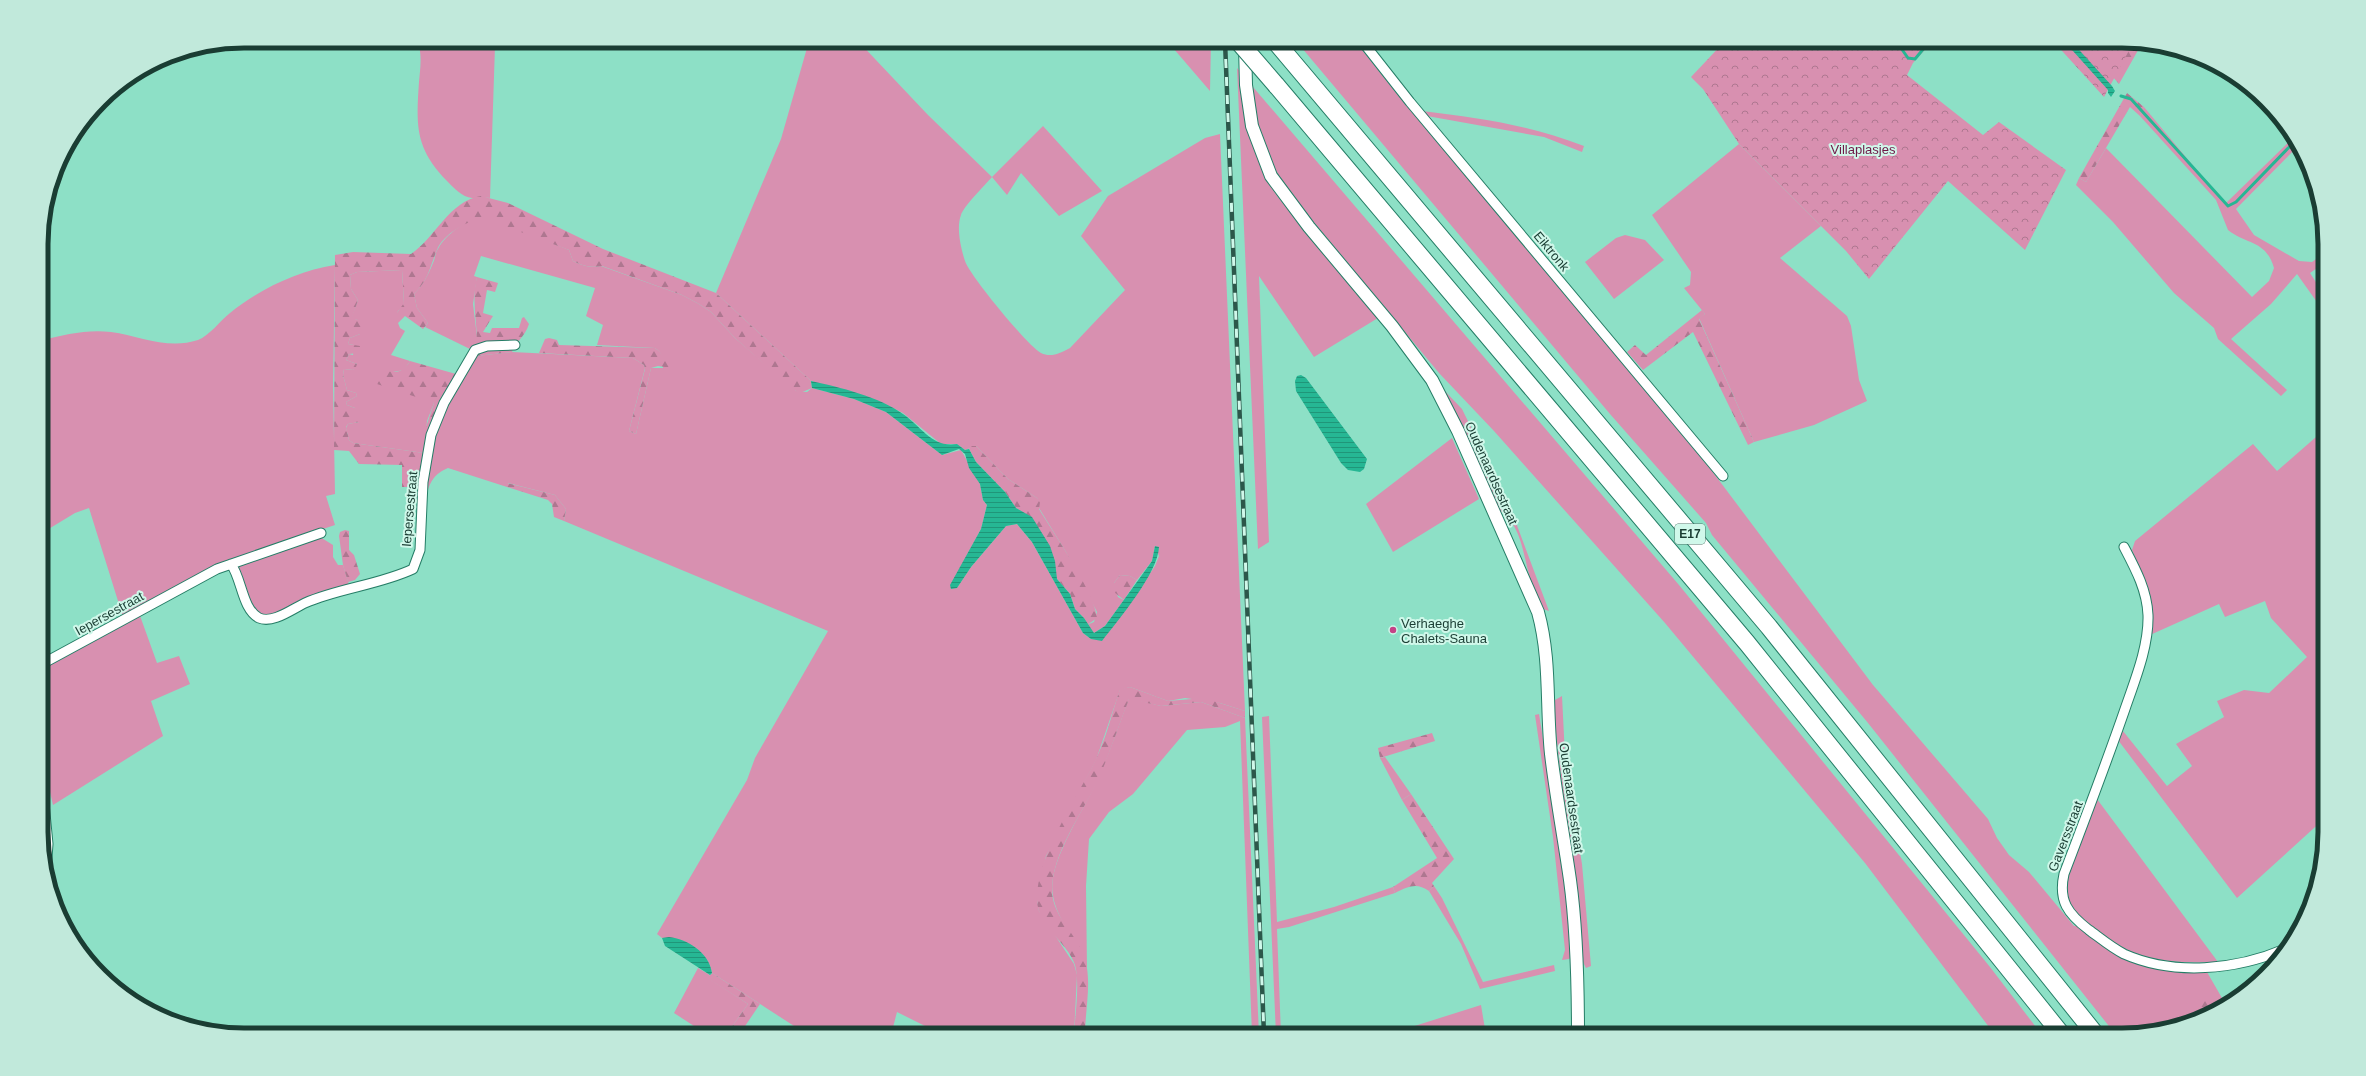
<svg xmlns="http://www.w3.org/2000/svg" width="2366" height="1076" font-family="Arial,sans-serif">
  <defs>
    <pattern id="forest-firs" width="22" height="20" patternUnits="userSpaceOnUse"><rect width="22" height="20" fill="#d890b0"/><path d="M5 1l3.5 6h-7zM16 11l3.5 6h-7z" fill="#ae7790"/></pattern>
    <pattern id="park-crowns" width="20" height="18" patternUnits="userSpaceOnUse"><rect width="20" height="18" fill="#d890b0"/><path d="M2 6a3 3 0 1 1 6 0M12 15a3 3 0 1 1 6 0" fill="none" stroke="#ae7790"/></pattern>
    <pattern id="water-rules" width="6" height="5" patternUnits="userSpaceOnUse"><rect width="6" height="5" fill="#26b794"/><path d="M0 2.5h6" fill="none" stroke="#209679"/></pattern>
  </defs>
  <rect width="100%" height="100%" fill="#8de0c6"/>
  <path fill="#d890b0" d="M809,41h49l70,74 64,62 51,-51 59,65 -43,25 -38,-43 -14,22 -15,-18c-7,8 -29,30 -31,38 -5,13 0,34 4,46 5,15 63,85 76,92 10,5 20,0 29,-5l55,-58 -44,-54 27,-40 97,-58 15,-4 25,577 -25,-8 -35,-5 -17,3 -38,-14 -10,3 -24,70 -50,96 -9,44 2,11 35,53 3,11 -3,60h-115l-18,-9 -4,6 -40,-20 -6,23h-83l-96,-62c-3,-22 -30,-37 -50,-35l-5,-4 90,-154 8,-22 73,-127 -264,-110 2,-12 -11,-14 -47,-12 -1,4 -59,-19c-18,7 -21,21 -23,39l5,-54 11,-38 35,-59 36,-4 121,6 11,7 1,3 -16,63 7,3 15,-66h12c0,-9 0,-15 -8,-20l-58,-3 6,-20 -17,-9 9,-28 -114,-32 -7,20 3,1 -4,27 5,41 -8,4 -45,-22 3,-4 -11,-15 -3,-14c9,-9 14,-19 19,-31 2,-4 2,-10 5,-14 7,-14 31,-32 47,-33l84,34 4,11c10,5 17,7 28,5l81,29 17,9 12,8 24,26 61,53 11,1 5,-4 42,11 32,13 56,43 19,-5 19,34 3,16 4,5 -6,24 -30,56 6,3 14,-21 35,-41 11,-2 15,18 51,91 8,6 33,-27 31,-46 4,-10 -4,-10 -3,15 -15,19 -7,-4 -10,-1 -6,8 4,14 6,3 -19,26 -11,7 -7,-8 7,-3 3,-10 -31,-60 -27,-44v-6l-2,-4 -29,-19 -32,-33 -11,4 -8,-6h-16l-38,-31 -20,-10 -72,-22 -95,-88 65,-154z
    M1167,41h44l-1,50z
    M1296,41h59l43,54 311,372 164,218 115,134 9,19 12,17 20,17 45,54 5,-1 35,26 68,20 25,1 19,33 -6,3 -5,-6 -16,13 2,3c-26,12 -57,17 -85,17l-248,-312 -156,-188 -6,-12 -96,-109z
    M419,46h76l-5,152c-6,-1 -12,1 -18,0 -10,-1 -18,-10 -25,-17 -32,-33 -31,-55 -28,-99 1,-12 3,-24 0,-36z
    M1237,68l4,5 1,23 8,43 14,34 14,24 100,121 -64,39 -55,-81 10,266 -11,7z
    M1253,87l426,498 311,382 52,68h-47l-130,-172 -200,-240 -171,-192 -55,-58 -152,-183 -21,-37 -9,-33z
    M2144,107l81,97 68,-66 5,8 -62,63 18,26 45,26 13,1 11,-8v10l-13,9 13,20 1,19 -27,-38 -26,30 -40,35 56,51 -6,6 -63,-57 -4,-11 -40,-35 -61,-71 -37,-37 3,-7 7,4 20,-34 146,149 17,-16 5,-13c-8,-28 -27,-23 -46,-38l-12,-30 -76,-84z
    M1422,111c59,7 107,14 162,35l-2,6 -38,-15 -117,-21z
    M1739,144l82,82 -41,32 67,58 4,10 8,54 8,21 -53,24 -60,17 -55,-124 6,-4 -21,-26 6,-3 1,-13 -39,-57z
    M1625,235l20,5 19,20 -50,39 -29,-37 31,-24z
    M335,265l-2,120 2,109 -9,2 9,29 -87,29 -125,63 -34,-109 -14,5 -33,20v-193c22,-5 45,-11 69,-8 29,4 57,18 87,8 11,-4 23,-20 32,-27 30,-24 67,-42 105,-48z
    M402,270l2,33 -1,4 -5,4 -4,12h4l2,5 5,3 -14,24 19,6 -6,9 -11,2 41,31 -7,18 -3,32 -71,-10 -4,-3 -3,-12 2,-4 11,-2 -4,-14 -8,-3 -1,-3 11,-6 -1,-3 -9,-3 -4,-15 1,-6 9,1 4,-6 -11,-4 3,-6 4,1 1,-10 -6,-1 2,-6 10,-4 -2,-14 -7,-1 7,-19 -7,-11 -1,-14 7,-3z
    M1443,389l19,20 47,95 40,107 -6,-2c-4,-9 -9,-18 -12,-28 -8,-24 -8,-54 -31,-70z
    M2324,430l1,388 -88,80 -119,-158 5,-9 44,55 25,-20 -16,-22 48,-27 -7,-16 27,-11 25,3 38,-36 -36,-39 -6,-17 -40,16 -6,-13 -69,31 -11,-68 -7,-17 3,-9 118,-97 24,27z
    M1452,438l27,61 -86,53 -27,-48z
    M320,537l13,8v12l5,8h5l7,23 -78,27 -11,1 -10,-12 -14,-39z
    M139,613l18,50 22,-7 11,28 -39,17 12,35 -110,69 -10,-44 -1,-92z
    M1562,696l3,60 17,108 9,102 -5,2 -5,-10 -27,-244 1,-14z
    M1129,698l32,8 40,-4 44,16 14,317h-7l-12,-314 -15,6 -38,3 -54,64 -24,18 -20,27 -3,47 1,84c-6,-27 -29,-46 -34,-74 -7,-33 32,-86 45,-118 12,-26 21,-53 31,-80z
    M1539,714l27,170 6,72 -3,3 -7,1 3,-10 -12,-113 -18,-122z
    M1269,716l8,206 57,-15 59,-20 2,6 -106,34 -12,2 4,106h-5l-14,-318z
    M1385,757l26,37 -9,6 -22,-42z
    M2097,799l121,163c-54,2 -90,-2 -132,-40 -7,-7 -18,-14 -20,-25 -5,-23 22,-76 31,-98z
    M1434,886l8,12 41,84 71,-17 1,6 -75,18 -19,-45 -32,-53z
    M698,968l12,7 -2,3 40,26 -22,31h-28l-7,-5 3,-4 -20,-13z
    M1481,1005l5,30h-100z"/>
  <path fill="url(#forest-firs)" d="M2129,42l12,3 -22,39 -7,-8z
    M2127,93l17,14 -4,9 -10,-9 -44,75 -7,-4z
    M481,196l27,7 95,46 113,44 95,88 1,7 -12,5 -8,-4 -57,-51 -24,-26 -12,-8 -17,-9 -80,-29c-12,2 -19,0 -29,-5l-4,-11 -88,-33c-15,6 -38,17 -44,33 -8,19 -8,29 -23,44l3,14 11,15 -5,6 -18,-13 -7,7h-4v-6l10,-14 -2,-33 -45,2 -7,3 1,14 7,11 -6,18 11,4 -3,12 -10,4 -2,6 12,2 -1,7 -10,1 -3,6 11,4 -1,3 -3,3 -9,-1 -1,6 4,15 9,3 1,3 -11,6 1,3 13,5 2,7 -3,5 -11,2 -2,3 3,13 4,3 71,10 -4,34h-18v-22l-43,-1 -10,-13 -15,-1 1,-195 18,-3 58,2c24,-16 38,-53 70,-58z
    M477,277l21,6 -3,9 -8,-2 -4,23 10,3 -10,16 7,1 2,-5h27l3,-10 2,-1 5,7c-4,13 -14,18 -17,28l-36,4c4,-27 -6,-52 1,-79z
    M1702,310l3,4 -6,5 55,123 -6,3 -55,-113 -50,38 -16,-18 8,-7 11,10z
    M549,338l8,2 2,5 96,3c8,5 7,10 18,16l-1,4 -14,-2 -7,2 -15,66 -7,-3 16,-62 -1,-4 -11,-7 -94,-5 6,-14z
    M410,361l46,13 -16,30 -13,34 -4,-2 11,-33 -57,-19 7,-14c13,4 19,2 26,-9z
    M972,446h4l32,33 29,19 3,4 -1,7c14,23 56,84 58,109l-10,7 -3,-7 -9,-9 -5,-15 -13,-15 -25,-61 -16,-10 -11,-16 -29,-30 -7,-13z
    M507,483l48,12 11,14 -2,12 -10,-4 -2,-13 -4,-4 -41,-13z
    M345,530l4,1v19l5,5 6,19 -5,6 -7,2 -5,-17 -4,-29 1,-4z
    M1120,575l10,1 7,4 -13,20 -10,-8v-9z
    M1130,687l38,14 36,-3 41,13v7l-44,-16 -40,4 -32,-7c-10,26 -19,53 -30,79 -16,35 -48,76 -47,114 2,27 26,43 33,67 7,24 0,51 0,76h-11c1,-20 6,-51 1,-70 -8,-24 -37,-37 -38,-65 -1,-43 39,-100 58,-139 11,-22 17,-48 25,-72z
    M1432,733l3,8 -55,17 -2,-10z
    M1411,794l43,65 -22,24 2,3 -5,5c-13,-9 -21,-4 -34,2l-2,-6 44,-29 -35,-58z
    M712,973l48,31 -21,31h-13l22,-31 -41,-26z
    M2208,1000l7,2 5,6 -19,10 -3,-10 4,-6z"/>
  <path fill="url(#park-crowns)" d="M1725,41h208l-20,22 -6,12 76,60 16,-13 67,48 -41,80 -77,-69 -79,98 -23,-28 -107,-107 -36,-55 -12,-12z
    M2053,41h69l11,2 -29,54z"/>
  <path fill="url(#water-rules)" d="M2064,41h7l41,45 3,5 -4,6 -3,-4v-3z
    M1301,375l5,3 61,81 -3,10 -4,3 -12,-2 -7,-7 -45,-72 -1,-10 2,-5z
    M811,381c28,6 69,16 92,33 19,13 29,34 54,30l8,6 4,-1 7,13 29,30 11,16 16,9 18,29 5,15 2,18 13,15 5,15 9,9 10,15 11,-7 47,-65 3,-15 4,1c-1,26 -40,72 -57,94l-11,-2 -8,-6 -51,-91 -15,-18 -11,2 -35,41 -14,21 -6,1 -1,-4 31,-56 6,-24 -4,-5 -3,-16 -11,-16 -4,-14 -6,-5 -17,6 -56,-43 -32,-13 -42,-11z
    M669,937c18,2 40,15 43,36l-2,2 -45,-29 -3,-8z"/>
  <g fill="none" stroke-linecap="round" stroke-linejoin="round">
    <path stroke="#26b794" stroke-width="3" d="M1896,41l12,17 7,1 15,-18
      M236,43l8,1 269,-3
      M2121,96l10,3 97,107 8,-4 59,-61"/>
    <defs>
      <path id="minor" d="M1362,41l48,61 313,374
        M2124,547c11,21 23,43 24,68 1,31 -13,65 -23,94 -19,55 -40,110 -61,165 -6,27 4,40 25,56 11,8 23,18 35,24 50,22 112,16 161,-5
        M231,564c11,15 11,45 28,54 14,6 33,-9 46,-15 34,-15 74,-18 108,-34l7,-19 3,-68 8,-47 13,-32 31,-53 12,-4 28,-1
        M42,664l175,-95 104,-36
        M43,793l5,51 -2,27"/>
      <path id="tertiary" d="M1245,46l1,39 6,41 19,50 38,51 83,99 40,54 26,51 80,181c13,47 8,94 13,142 5,42 13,84 19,126 7,51 8,103 8,155"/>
      <path id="motorway" d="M1275,41l494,586 327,408
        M1276,85l471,558 315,392"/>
    </defs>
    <use href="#minor" stroke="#257d66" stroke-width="11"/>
    <use href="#tertiary" stroke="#257d66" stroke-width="14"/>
    <use href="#motorway" stroke="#257d66" stroke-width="19"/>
    <use href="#minor" stroke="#fff" stroke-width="9"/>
    <use href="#tertiary" stroke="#fff" stroke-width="12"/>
    <use href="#motorway" stroke="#fff" stroke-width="17"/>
    <defs>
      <path id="rail" d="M1225,41l39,994"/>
    </defs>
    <use href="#rail" stroke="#2c574a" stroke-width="4.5"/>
    <use href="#rail" stroke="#d0f8ea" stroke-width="3" stroke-dasharray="9" stroke-linecap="butt"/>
    <defs>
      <path id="motorway-bridge" d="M1238,41l38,44"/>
    </defs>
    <use href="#motorway-bridge" stroke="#257d66" stroke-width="19" stroke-linecap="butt"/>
    <use href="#motorway-bridge" stroke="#fff" stroke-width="17"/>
  </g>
  <circle fill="#c54287" stroke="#d0f8ea" stroke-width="1.5" cx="1393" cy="630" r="4"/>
  <g text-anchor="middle" stroke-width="4" stroke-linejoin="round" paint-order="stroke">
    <rect fill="#d0f8ea" stroke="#51756a" stroke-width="1" x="1675" y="524" width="30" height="20" rx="3"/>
    <g font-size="12" font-weight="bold" fill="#1a3d33">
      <text x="1690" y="538">E17</text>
    </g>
    <g font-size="13" fill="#6e1947" stroke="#d0f8ea">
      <text x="1863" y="154">Villaplasjes</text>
    </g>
    <g font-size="13" fill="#1a3d33" stroke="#d0f8ea">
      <text transform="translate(1552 251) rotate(50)" y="5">Eiktronk</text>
      <text transform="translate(1492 473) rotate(66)" y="5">Oudenaardsestraat</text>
      <text transform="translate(409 509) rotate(-85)" y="5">Iepersestraat</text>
      <text transform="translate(109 613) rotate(-29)" y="5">Iepersestraat</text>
      <text transform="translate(1572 798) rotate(82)" y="5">Oudenaardsestraat</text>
      <text transform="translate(2065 836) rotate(-69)" y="5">Gaversstraat</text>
    </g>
    <g font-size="13" fill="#1a3d33" stroke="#d0f8ea" text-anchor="start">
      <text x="1401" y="628">Verhaeghe<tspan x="1401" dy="15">Chalets-Sauna</tspan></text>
    </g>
  </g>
  <path d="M0 0H2366V1076H0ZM244 48H2122A196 196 0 0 1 2318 244V832A196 196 0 0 1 2122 1028H244A196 196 0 0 1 48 832V244A196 196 0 0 1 244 48Z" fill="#c1e9db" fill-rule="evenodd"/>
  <path fill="none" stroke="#1a3d33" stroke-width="5" d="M244 48H2122A196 196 0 0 1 2318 244V832A196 196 0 0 1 2122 1028H244A196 196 0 0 1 48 832V244A196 196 0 0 1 244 48Z"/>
</svg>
